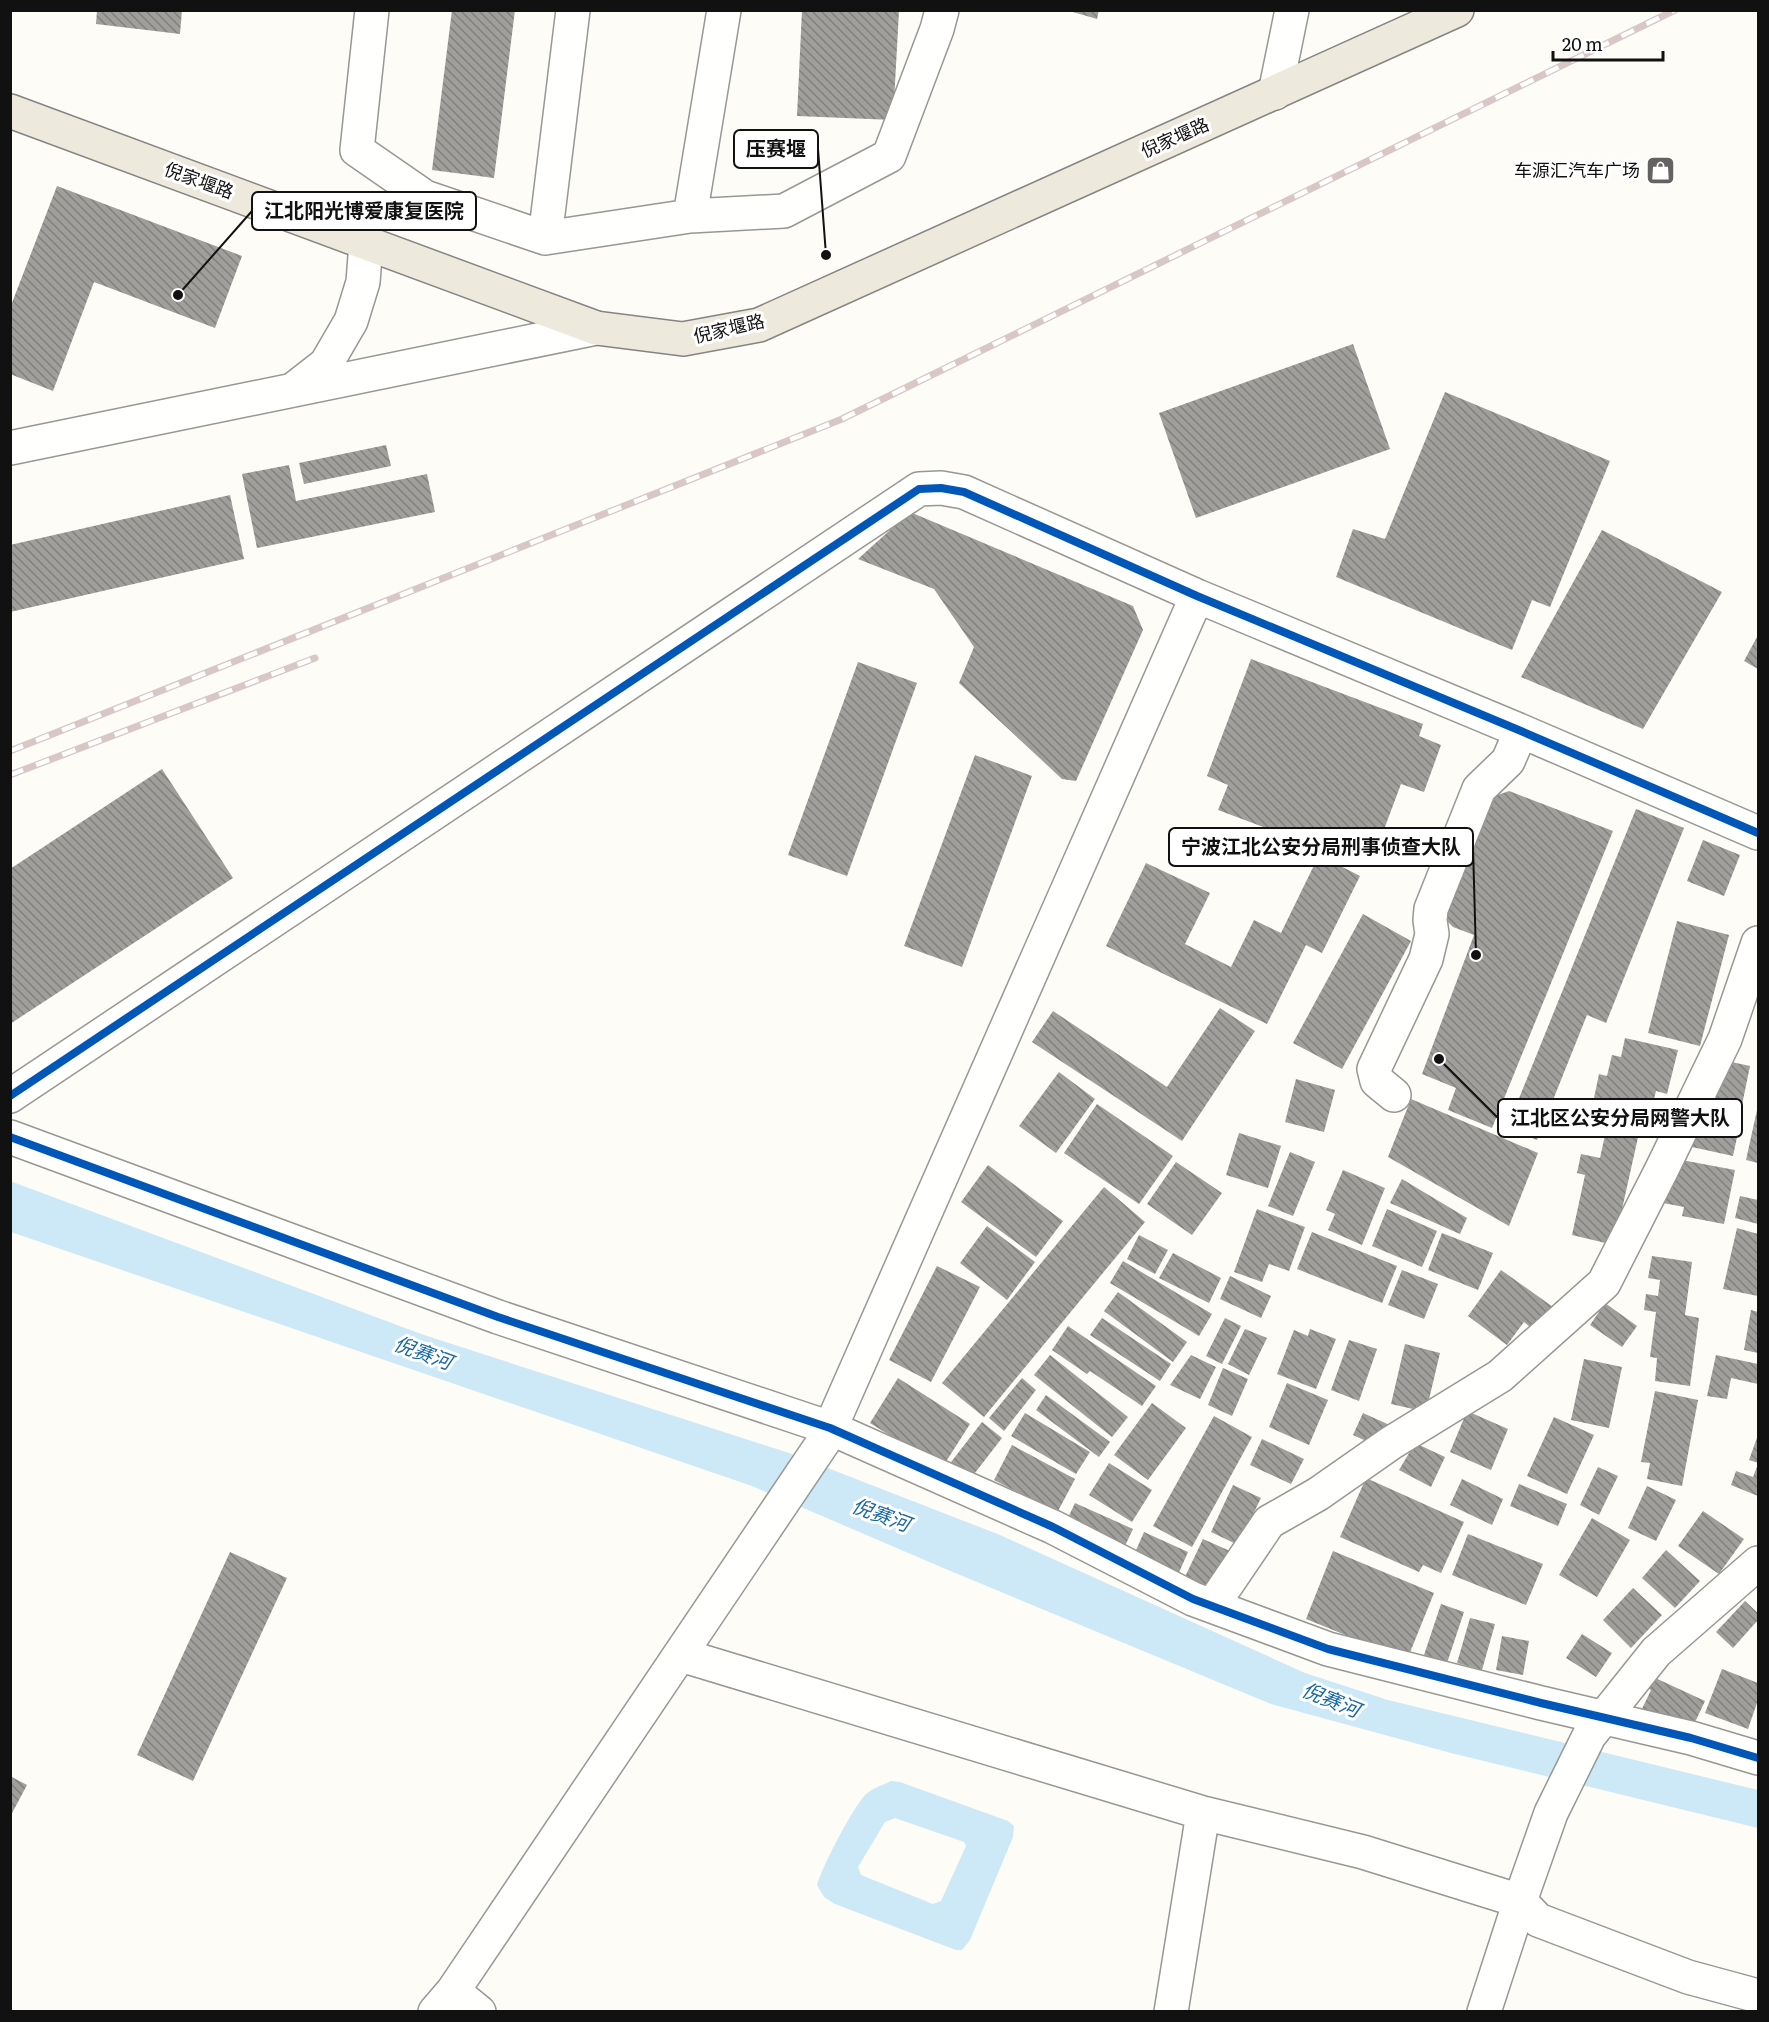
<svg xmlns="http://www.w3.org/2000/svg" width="1769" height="2022" font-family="Literata,'Noto Sans SC',serif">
  <defs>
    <pattern id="building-back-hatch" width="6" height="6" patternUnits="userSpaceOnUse" patternTransform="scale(1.5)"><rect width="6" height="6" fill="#a19f9c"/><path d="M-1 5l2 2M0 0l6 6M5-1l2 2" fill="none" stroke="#82807e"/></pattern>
  </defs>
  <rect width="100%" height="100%" fill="#fdfcf7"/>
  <path fill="#cde8f7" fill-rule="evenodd" d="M10,1181l414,154 365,118 211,82 305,138 83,27 370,90v38l-307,-75 -180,-49 -330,-137 -189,-81 -741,-254z
    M891,1781l9,1 108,39 6,5 -1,11 -43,103 -8,10h-6l-121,-46 -11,-7 -7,-12c5,-18 36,-78 49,-91 7,-6 17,-9 25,-13zM895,1818l69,24 2,4 -25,55 -8,3 -72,-29 -3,-8 27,-45z"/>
  <path fill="url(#building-back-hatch)" d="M97,10h85l-2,24 -84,-10z
    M452,10h63l-21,168 -62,-8z
    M802,10l97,1 -6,109 -96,-4z
    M1066,10h33l-2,9z
    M57,186l185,70 -27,72 -121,-46 -41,109 -43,-17v-66z
    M1353,344l37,105 -194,69 -37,-105z
    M1445,392l165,69 -60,146 -18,-7 -20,50 -176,-73 17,-48 32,10z
    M386,445l5,21 -87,18 -5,-21z
    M289,465l7,36 131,-27 8,38 -178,36 -15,-74z
    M230,495l14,64 -234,53v-67z
    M910,512l223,94 10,24 -67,151 -14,-2 -103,-96 15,-36 -40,-58 -76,-30z
    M1602,530l120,62 -79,137 -122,-52z
    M1758,635v34l-14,-8z
    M1251,659l172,65 -4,12 22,9 -17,47 -23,-8 -31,83 -152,-57 10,-25 -21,-9z
    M858,662l59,21 -70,193 -59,-21z
    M975,755l57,21 -70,191 -58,-21z
    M162,769l71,109 -223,146v-155z
    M1509,791l104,40 -121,297 -44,-18 8,-22 -34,-14 52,-139 -21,-8 -7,-7 -1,-10 47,-113z
    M1636,809l48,19 -78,195 -19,-8 -50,125 -30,-12z
    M1703,840l37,15 -16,41 -37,-15z
    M1319,855l41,21 -38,77 -16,-8 -39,79 -161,-78 40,-83 64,30 -25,51 46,23 23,-47 27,13z
    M1363,914l48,27 -69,128 -49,-26z
    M1677,921l52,14 -29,111 -52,-13z
    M1220,1008l35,23 -73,110 -150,-99 21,-31 114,76z
    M1625,1038l53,12 -11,44 -11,-3 -5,20 -57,-13 5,-24 8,2 5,-21 9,2z
    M1722,1060l28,6 -8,39 -28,-6z
    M1059,1072l36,27 -39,54 -37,-27z
    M1296,1079l39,11 -11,42 -39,-10z
    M1411,1099l127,54 -29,73 -121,-69z
    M1097,1104l76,52 -34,48 -75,-51z
    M1701,1105l41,9 -9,42 -41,-9z
    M1757,1110h1v53l-12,-3z
    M1609,1117l32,7 -27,121 -42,-10 13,-60 -8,-2 4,-19 19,4z
    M1239,1133l42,13 -13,42 -42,-13z
    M1290,1152l25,10 -22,54 -25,-10z
    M1671,1158l64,12 -11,54 -42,-8 2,-9 -21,-4z
    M1176,1162l46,31 -30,42 -45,-31z
    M988,1165l75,56 -27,36 -75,-55z
    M1343,1170l42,18 -23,57 -34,-15 7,-16 -9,-4z
    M1402,1179l65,39 -7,16 -70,-31z
    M1104,1187l41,35 -161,195 -42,-34z
    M1740,1196l18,4v24l-23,-6z
    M1257,1209l48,18 -16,44 -20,-7 -7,18 -28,-10z
    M1387,1209l50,22 -15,36 -50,-21z
    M987,1226l48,36 -28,38 -47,-37z
    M1737,1228l21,6v62l-35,-7z
    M1312,1232l85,34 -15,37 -85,-34z
    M1442,1233l51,20 -15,37 -50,-20z
    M1139,1235l29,15 -13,24 -28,-15z
    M1173,1253l48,25 -12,25 -50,-25z
    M1652,1256l40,6 -7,53 14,3 -9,68 -35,-5 2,-23 -7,-1 6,-45 -12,-2 2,-16 12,2 2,-16 -12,-2z
    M1123,1261l89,53 -13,22 -89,-53z
    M937,1266l43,21 -49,95 -42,-22z
    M1402,1270l36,14 -14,35 -36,-14z
    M1501,1270l52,37 -17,25 -12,-10 -17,23 -39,-29z
    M1230,1276l41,20 -10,22 -41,-19z
    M1118,1292l69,50 -14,20 -69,-51z
    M1605,1303l32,23 -15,21 -32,-22z
    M1751,1310l7,2v41l-14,-3z
    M1102,1318l69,46 -11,17 -70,-46z
    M1225,1318l16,8 -19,38 -16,-8z
    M1068,1326l88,60 -14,20 -52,-35 -3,3 -35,-24z
    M1245,1329l22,9 -18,37 -21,-11z
    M1310,1329l26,10 -20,50 -39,-15 17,-44 14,6z
    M1349,1340l28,9 -18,52 -28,-11z
    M1405,1344l35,9 -14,59 -35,-8z
    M1050,1355l78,62 -16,20 -78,-62z
    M1191,1355l25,12 -16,32 -30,-14z
    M1716,1355l42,9v20l-27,-6 -4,21 -20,-3z
    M1584,1359l38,8 -13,61 -38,-8z
    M1223,1368l25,11 -16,37 -24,-11z
    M898,1378l72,46 -28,44 -72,-45z
    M1022,1378l14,12 -32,41 -15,-13z
    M1287,1383l41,17 -19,45 -40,-18z
    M1655,1391l43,9 -16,86 -35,-7 3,-16 -9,-1z
    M1046,1395l64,47 -11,15 -63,-47z
    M1152,1403l34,25 -38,52 -34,-25z
    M1467,1411l41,18 -17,41 -41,-18z
    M1025,1413l65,39 -14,22 -65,-38z
    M1363,1413l31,14 -17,19 -24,-11z
    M1214,1416l38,21 -60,110 -39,-21z
    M1554,1417l40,18 -27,59 -40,-18z
    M982,1422l20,16 -34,44 -20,-16z
    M1758,1435v28l-9,-3z
    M1262,1439l42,20 -13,25 -41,-19z
    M1415,1443l30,14 -14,30 -32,-17z
    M1012,1445l63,34 -18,34 -63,-33z
    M1109,1463l43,27 -20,32 -43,-27z
    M1758,1464v32l-27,-11 5,-14 17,6z
    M1598,1467l20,9 -19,39 -19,-10z
    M1366,1478l98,44 -23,51 -18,-8 -4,7 -79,-35z
    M1462,1479l41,20 -11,26 -42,-20z
    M1519,1484l48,20 -9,22 -48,-20z
    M1233,1485l28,13 -23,47 -27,-13z
    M1647,1486l29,14 -20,41 -28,-13z
    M1075,1503l58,26 -9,19 -58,-26z
    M1703,1511l41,28 -25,35 -41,-28z
    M1592,1518l38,22 -33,57 -38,-22z
    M1144,1532l44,20 -11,25 -44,-20z
    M1468,1534l75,30 -17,41 -74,-30z
    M1203,1539l27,12 -20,43 -27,-13z
    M1666,1550l34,31 -25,27 -33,-30z
    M1333,1551l101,42 -27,67 -101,-41z
    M230,1552l57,26 -94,203 -56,-26z
    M1633,1588l29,27 -31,33 -28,-28z
    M1745,1601l13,12v7l-25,28 -17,-16z
    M1441,1604l23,8 -17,51 -23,-8z
    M1470,1618l25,6 -13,46 -25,-7z
    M1582,1634l30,19 -16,24 -30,-19z
    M1502,1636l27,5 -6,34 -27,-5z
    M1722,1669l36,14v17l-10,29 -43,-16z
    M1651,1676l54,25 -16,34 -49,-22 11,-23 -5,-3z
    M10,1776l17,9 -17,32z"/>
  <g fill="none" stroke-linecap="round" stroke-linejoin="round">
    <defs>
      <path id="minor" d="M372,10l-15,140 68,47 120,41 145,-22 94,-5 105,-55 48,-127 5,-19
        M1275,93l17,-83
        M690,216l34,-206
        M545,238l28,-228
        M294,389l32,-25 25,-43 12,-39 3,-39
        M10,448l586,-120
        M1394,1095l-17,-14 -3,-12 52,-110 6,-25 -2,-14 1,-11 48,-120 29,-28 13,-30
        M10,1096l909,-607 22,-1 23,4 233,104 324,135 237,102
        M10,1137l488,180 332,111 223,99 140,72 135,50 213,54 150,35 67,20
        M1212,1606l57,-84 49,-28 73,-51 109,-67 104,-93 57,-112 64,-132 33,-96
        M681,1655l522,158 160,39 157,49 18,19 150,57 70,19
        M453,1991l26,21
        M435,2012l18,-21 373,-553 371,-842
        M1171,2012l32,-199
        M1484,2012l36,-111 31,-88 38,-77 67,-84 102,-89"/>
      <path id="major" d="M10,111l586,217 87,11 76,-14 698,-315"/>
    </defs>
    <use href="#minor" stroke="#979795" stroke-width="36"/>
    <use href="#major" stroke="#858482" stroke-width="36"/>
    <use href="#minor" stroke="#fffffe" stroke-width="33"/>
    <use href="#major" stroke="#ede9dc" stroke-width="33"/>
    <defs>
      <path id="rail" d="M10,751l832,-332 833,-409
        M10,775l305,-117"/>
    </defs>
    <use href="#rail" stroke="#d9c6c7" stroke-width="7"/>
    <use href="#rail" stroke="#fff" stroke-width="4.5" stroke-dasharray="14" stroke-linecap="butt"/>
    <defs>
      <path id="cycleway" d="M10,1096l909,-607 22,-1 23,4 233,104 324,135 237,102
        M10,1137l488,180 332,111 223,99 140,72 135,50 213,54 150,35 67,20"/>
    </defs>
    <use href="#cycleway" stroke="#fff" stroke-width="11"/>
    <use href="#cycleway" stroke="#0057b8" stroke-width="8"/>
  </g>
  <defs>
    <symbol id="shop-square" viewBox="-11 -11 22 22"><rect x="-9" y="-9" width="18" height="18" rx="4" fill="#646362" stroke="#fff"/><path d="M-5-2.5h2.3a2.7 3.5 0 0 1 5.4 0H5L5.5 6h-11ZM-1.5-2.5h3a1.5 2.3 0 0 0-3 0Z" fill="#fff"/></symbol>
  </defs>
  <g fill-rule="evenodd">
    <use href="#shop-square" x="1644" y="154" width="33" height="33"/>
  </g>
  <g text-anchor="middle" stroke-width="6" stroke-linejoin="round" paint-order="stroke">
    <g font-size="18" fill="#111" stroke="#fff">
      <text transform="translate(1175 138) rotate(-24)" y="6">倪家堰路</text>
      <text transform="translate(199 181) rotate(20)" y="6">倪家堰路</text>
      <text transform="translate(729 329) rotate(-13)" y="6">倪家堰路</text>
    </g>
    <g font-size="18" fill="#111" stroke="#fff" text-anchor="end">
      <text x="1640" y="177">车源汇汽车广场</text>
    </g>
    <g font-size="20" font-style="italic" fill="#1768a6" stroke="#fff">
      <text transform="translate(423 1353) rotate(20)" y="7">倪赛河</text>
      <text transform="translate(881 1515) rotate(20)" y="7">倪赛河</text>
      <text transform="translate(1331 1700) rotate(22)" y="7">倪赛河</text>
    </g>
  </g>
  <path fill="none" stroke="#111" stroke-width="2" d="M826 255L818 149M178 295L252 211M1476 955L1473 847M1439 1059L1498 1118"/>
  <g fill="#111" stroke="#fff" stroke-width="2">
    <circle cx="826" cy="255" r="6"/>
    <circle cx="178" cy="295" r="6"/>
    <circle cx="1476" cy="955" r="6"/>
    <circle cx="1439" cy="1059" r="6"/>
  </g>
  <g fill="#fff" stroke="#111" stroke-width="2">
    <rect x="734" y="130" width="84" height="38" rx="6"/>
    <rect x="252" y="192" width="224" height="38" rx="6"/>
    <rect x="1169" y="828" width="304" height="38" rx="6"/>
    <rect x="1498" y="1099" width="244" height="38" rx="6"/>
  </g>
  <g font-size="20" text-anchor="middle" font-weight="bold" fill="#111">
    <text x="776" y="156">压赛堰</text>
    <text x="364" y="218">江北阳光博爱康复医院</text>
    <text x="1321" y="854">宁波江北公安分局刑事侦查大队</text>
    <text x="1620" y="1125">江北区公安分局网警大队</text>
  </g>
  <rect width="1769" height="2022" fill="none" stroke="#111111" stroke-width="24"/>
  <path d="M1553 51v9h110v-9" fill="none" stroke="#111111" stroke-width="3"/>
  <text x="1562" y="51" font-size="18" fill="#111111" stroke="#ffffff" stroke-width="4.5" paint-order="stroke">20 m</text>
</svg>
